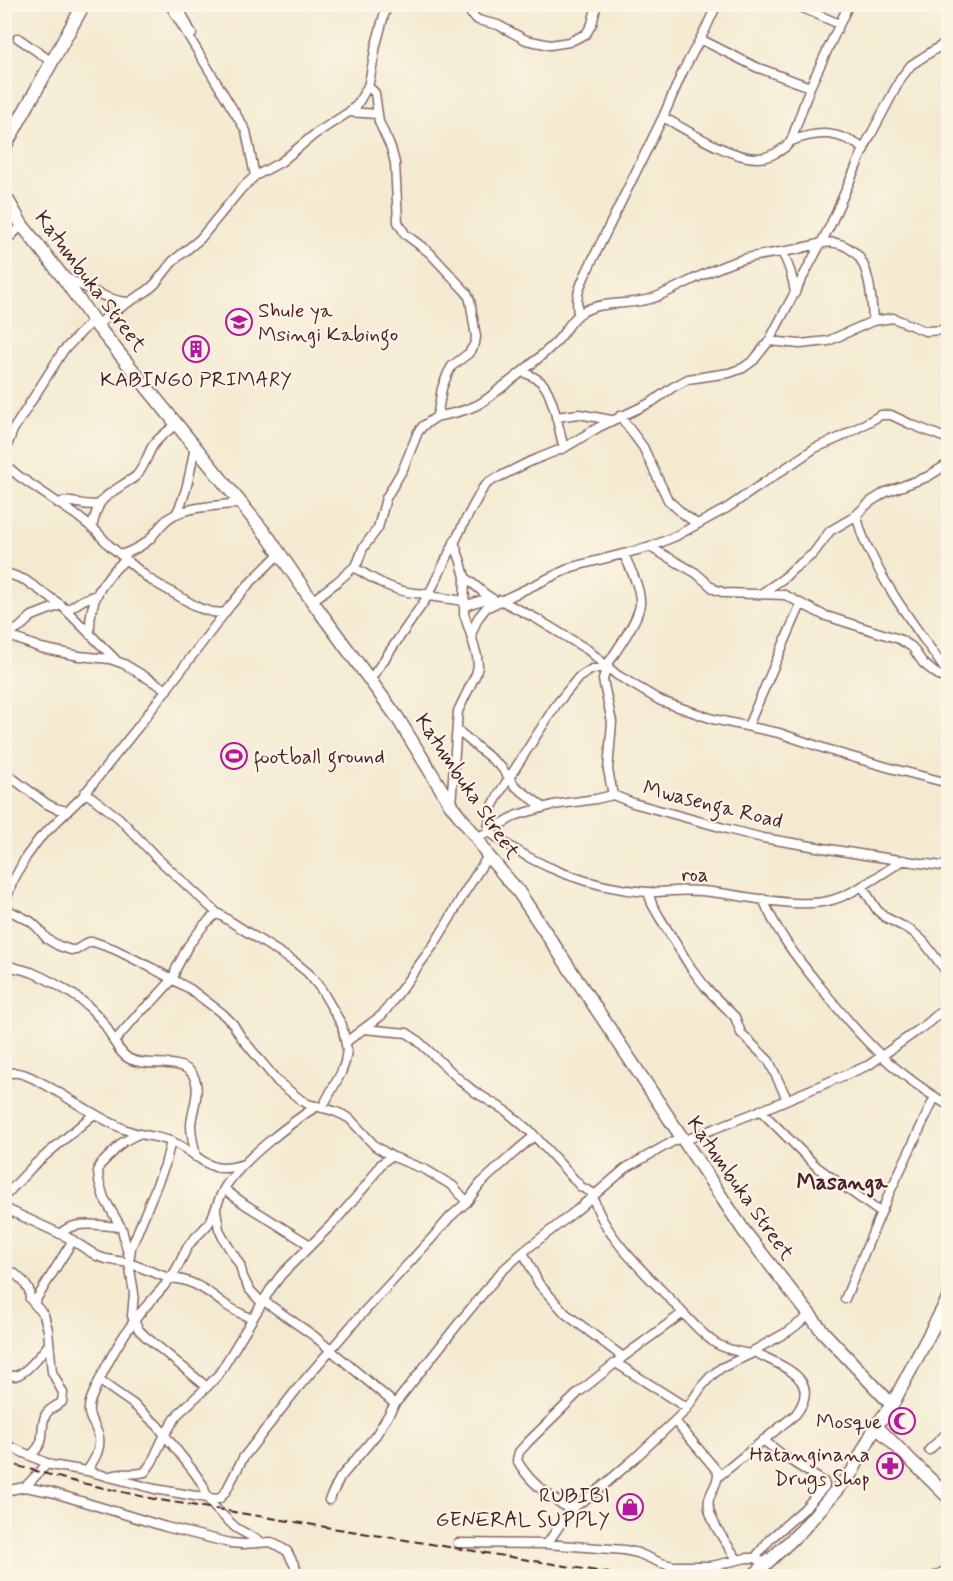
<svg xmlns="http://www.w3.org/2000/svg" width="953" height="1581" font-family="Mynerve,sans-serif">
  <rect width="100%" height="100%" fill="#fcf5e5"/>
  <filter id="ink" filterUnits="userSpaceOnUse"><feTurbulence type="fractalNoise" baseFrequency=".0167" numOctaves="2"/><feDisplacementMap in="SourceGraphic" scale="12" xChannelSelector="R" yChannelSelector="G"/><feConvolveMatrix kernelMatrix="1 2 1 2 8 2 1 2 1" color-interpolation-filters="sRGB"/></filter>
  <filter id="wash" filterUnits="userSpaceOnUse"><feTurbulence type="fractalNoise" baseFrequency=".008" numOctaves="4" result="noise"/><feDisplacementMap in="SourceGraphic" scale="24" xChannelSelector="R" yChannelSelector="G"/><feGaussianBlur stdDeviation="1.35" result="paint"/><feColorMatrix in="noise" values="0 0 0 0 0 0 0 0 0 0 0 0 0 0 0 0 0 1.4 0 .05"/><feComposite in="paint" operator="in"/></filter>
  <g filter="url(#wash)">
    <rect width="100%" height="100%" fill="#f4ead1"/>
  </g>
  <g filter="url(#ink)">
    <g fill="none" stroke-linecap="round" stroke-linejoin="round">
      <defs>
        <path id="minor" d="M169,4l77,127 9,45
          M177,4l15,30
          M469,4l2,10 7,6 20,5 28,15 24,5 19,-3 17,-8 6,-10 5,-20
          M794,4l45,20
          M18,38l34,24
          M700,39l56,28 54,20
          M349,112l29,2
          M663,117c24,13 68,42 95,41 11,0 26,-8 33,-17l19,-54 39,-83
          M791,141c28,-11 48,-10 73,8
          M4,243l18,-18
          M782,252c7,13 11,25 13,41
          M62,276c20,9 45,25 66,26
          M578,314c-3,-19 2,-28 10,-45l75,-152 20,-46 23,-43 11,-24
          M97,326l14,-13 36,-22 8,-7 18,-23 27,-22 41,-50 14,-13 26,-14 34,-28 34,-22 8,-7 11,-19 2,-8 6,-33 11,-41
          M769,341l31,3 28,-3 45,-20 20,-3 32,13 23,-1
          M523,372c7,3 15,6 20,12 11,13 16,48 21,64
          M620,416l23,31 25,53 14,13 15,11
          M436,417c13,-3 27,-5 39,-11 10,-4 18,-12 26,-18 20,-15 39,-30 56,-47 8,-8 15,-23 24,-28 20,-14 52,-6 75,-16 28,-12 54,-28 84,-37 19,-6 39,-7 58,-11 21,-5 37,-13 56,3 16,12 18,50 19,69
          M556,417l23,-3 32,6
          M4,454l9,-24 50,-79 31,-32
          M4,464l16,13 56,38 20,16 13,14 40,34 50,29 13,4 13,1
          M58,503c15,-5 26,5 41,1
          M176,514c12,-22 14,-44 19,-68
          M857,515c2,14 7,26 14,39 20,43 51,81 77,120
          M92,528c6,-28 9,-29 32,-44 4,-3 9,-5 12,-8 8,-8 11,-20 16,-29 6,-10 16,-16 25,-23
          M454,542l7,20 4,15 -1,37 7,21
          M650,547l46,26 18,16 11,4 60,2 38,20 76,24 13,8 11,16 11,9 14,9
          M121,555c11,-4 21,-9 29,-16 6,-7 11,-15 19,-21 17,-12 50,-12 72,-15
          M354,567c23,15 48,29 75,26
          M4,572l21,8 36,25 54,54
          M465,577l19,16 13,9
          M762,593l22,-15 9,-9 20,-15 17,-23 24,-14 16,-15 16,-10 41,-15 21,-13
          M428,596l37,5
          M500,600l37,19 51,31 29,25 44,26 52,18 66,14 59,20 56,16 54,14
          M312,601l25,-19 17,-15 4,-5 5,-14 15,-20 8,-30 17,-29 15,-37 5,-6 13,-9 2,-5 4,-24 6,-15 4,-7 17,-13 6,-10 1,-6 -6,-37 -3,-7 -37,-40 -25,-19 -7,-12 -3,-59 -4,-15 -12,-26 -4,-29 -7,-7
          M464,607c10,-5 18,-8 29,-8
          M67,610l16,-10 13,-5
          M4,634l37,14 38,8 31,3 14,5 43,26
          M8,634l11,-6 13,-12 29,-11
          M90,635c-2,-34 12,-55 36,-76
          M606,667l-14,2 -14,9 -22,27 -56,87 -9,17 -3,22c46,35 101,57 159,61 9,1 18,-1 27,-1 15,-1 30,0 45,2 32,4 83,16 113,7 24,-7 50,-27 72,-40
          M370,680l58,-84 37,-75 18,-33 6,-6 40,-20 35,-14 35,-21 53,-25 21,-15 15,-8 41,-6 14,-5 11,-8 15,-19 61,-115 37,-84 34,-64 10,-13 37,-24
          M748,726l53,-122
          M457,730l44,37 14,19 28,21
          M4,772l43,32 8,4 12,3
          M85,792l34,26 37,39 61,56 79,50 12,10 13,16 21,36 5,25 -2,12 -4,11 -19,35
          M613,795l-5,-25 4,-48 -9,-42 3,-13c9,-15 33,-47 34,-63 1,-16 -10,-35 -16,-50
          M451,805l7,-94 18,-37 2,-8 -1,-10 -6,-21 7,-17 8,-10 86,-41 78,-20 26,-11 51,-28 88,-60 26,-11 40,-22h10l19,9 38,15
          M477,838l40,-23 36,-10 43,-6 17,-4 20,8 98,27 32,8 102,17 83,12
          M862,886l15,24 8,7 27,14 12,11 24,32
          M648,892l4,12 8,14 31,50 16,21 28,28 6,16 28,28 18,38
          M763,899c13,32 33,58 55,85 25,31 52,65 85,90 14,11 30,22 45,31
          M4,906l8,-23 14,-26 13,-18 43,-42 56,-70 92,-121 18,-21 31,-31
          M4,908l26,13 7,6 10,12 12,7 12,4h5l13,-8h5l20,7 38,19 38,21 33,25 10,10 8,13 37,45 23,18 7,4 26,7 9,4 7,4 25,27 16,10 35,14 27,16 14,16
          M4,964c9,4 18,5 27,8 17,7 46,23 59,36 5,5 11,11 15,17 7,11 12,26 23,33 17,11 53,-2 65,17 9,15 -1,34 -2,50 0,11 3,21 5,32
          M364,1029l43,4 9,6 44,41 15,12 31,19 26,22 49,54 14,7
          M114,1042l25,-29 14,-12 20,-22 3,-10 12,-23 16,-21 13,-12
          M346,1042l36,-27 10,-13 43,-59 14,-23 14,-25 25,-39
          M4,1074c5,-1 10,-2 14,-1 9,1 18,7 26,11 27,15 52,33 80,45 17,8 37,6 53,15 28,15 32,32 67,20
          M760,1110l57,57 64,46
          M171,1141l-6,24 -34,83 -2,15 5,30 -2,23 7,14 6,6 62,51
          M683,1141l84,-33 102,-43 59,-42 20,-18
          M224,1189l22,16 64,40
          M593,1196c9,38 52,77 79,105 14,15 27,31 43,42 10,6 23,9 35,11
          M4,1197l30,-32 60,-51
          M4,1208l63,29 30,19 9,3 23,4 42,16
          M216,1210l3,19 4,9 17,27 3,12 6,12 13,14
          M60,1234c14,-15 41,-8 61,-7
          M523,1252l16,32 27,30 57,43
          M128,1254l-6,-25 -18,-31 -5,-17 -1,-9 1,-6 24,-24 15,-8
          M4,1269l10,4 9,8 6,9 1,9 14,16 4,15 4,42 11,21 -1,9c-5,4 -12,6 -16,12 -8,16 3,26 -15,41
          M171,1278c22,2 35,12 52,25 9,7 19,11 29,16
          M845,1299l43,-103 47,-99
          M264,1301l50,35 81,68
          M34,1303l39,-63
          M616,1363l71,45
          M4,1374c2,1 9,2 11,2 11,-2 27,-23 34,-32
          M100,1381l33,23 24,21 37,47 9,13 4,13 9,11 20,19 25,14
          M675,1421l43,51c1,10 -6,17 -9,27 -4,18 19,46 28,60
          M4,1444l47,21 36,6 68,18 52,9 12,1 7,-8 17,-33 54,-69 54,-63 81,-88 18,-21 17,-15 13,-18 34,-31 20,-17
          M929,1450l19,-18
          M87,1471c6,-9 14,-21 12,-33 -3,-16 -15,-20 -8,-39 13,-31 29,-61 50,-87 10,-12 21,-22 30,-35 8,-9 11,-22 18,-32 6,-9 16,-15 21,-24 7,-12 8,-24 17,-37 19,-27 62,-60 90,-78
          M719,1476l77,-62c28,-37 -17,-48 -43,-63
          M108,1477c14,-6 23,-1 37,-5l7,-10 13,-28 14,-21 28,-26 12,-13 51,-84 11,-15 56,-56 32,-37 12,-18 10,-8
          M25,1487l22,-23
          M4,1491l21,-4 26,5 115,35 64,16 13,1 28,-2 16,9 13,25
          M329,1500l11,-22 36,-43 19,-31 67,-85 39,-47 22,-20 54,-42 49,-42 55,-31
          M570,1510c-20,-14 -41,-27 -53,-50l2,-8 9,-10 51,-50 44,-35 60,-44
          M458,1543l89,1 77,6 14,3 23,10 12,3h39l34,-8h9l12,6
          M547,1544l23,-34 27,-19 37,-32 51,-48 17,-25 9,-10 10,-8 30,-14 2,-3 36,-20 21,-16
          M755,1558l15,-19 33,-29 22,-24 -1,-4 -36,-23 -25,-19
          M935,1576l13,-7"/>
        <path id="secondary" d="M4,148l80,-144
          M4,194l18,31 40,51 35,50 172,212 43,63 85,116 54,88 26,33 11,18 30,35 226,340 80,102 68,72"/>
        <path id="primary" d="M876,1426l72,71
          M753,1576l49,-46 50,-58 24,-46 16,-21 56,-106"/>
      </defs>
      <use href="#minor" stroke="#866665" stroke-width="11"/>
      <use href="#secondary" stroke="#866665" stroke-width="15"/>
      <use href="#primary" stroke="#866665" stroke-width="15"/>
      <use href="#minor" stroke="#fff" stroke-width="8"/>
      <use href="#secondary" stroke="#fff" stroke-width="12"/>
      <use href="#primary" stroke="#fff" stroke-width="12"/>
      <path stroke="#4a1f2b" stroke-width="2" stroke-dasharray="9 4.5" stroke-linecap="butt" d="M4,1462l64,18 86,19 473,77"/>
    </g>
  </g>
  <defs>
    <symbol id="school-ring" viewBox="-11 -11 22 22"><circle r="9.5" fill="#fcf5e5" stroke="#b5179e" stroke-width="1.5"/><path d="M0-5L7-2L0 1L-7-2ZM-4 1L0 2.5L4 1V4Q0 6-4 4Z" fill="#b5179e"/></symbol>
    <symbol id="building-ring" viewBox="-11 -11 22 22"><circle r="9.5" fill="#fcf5e5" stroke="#b5179e" stroke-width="1.5"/><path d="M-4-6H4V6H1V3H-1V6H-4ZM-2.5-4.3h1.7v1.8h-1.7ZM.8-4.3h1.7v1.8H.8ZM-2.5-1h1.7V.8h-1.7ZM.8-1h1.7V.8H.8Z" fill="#b5179e"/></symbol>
    <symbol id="stadium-ring" viewBox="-11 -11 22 22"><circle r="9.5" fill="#fcf5e5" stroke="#b5179e" stroke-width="1.5"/><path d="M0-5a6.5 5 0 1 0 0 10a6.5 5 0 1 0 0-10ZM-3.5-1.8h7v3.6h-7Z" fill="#b5179e"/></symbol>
    <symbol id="mosque-ring" viewBox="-11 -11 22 22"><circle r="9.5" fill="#fcf5e5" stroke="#b5179e" stroke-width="1.5"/><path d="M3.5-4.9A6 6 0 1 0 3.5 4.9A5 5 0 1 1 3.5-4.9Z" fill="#b5179e"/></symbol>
    <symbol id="pharmacy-ring" viewBox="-11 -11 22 22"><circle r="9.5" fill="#fcf5e5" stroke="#b5179e" stroke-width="1.5"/><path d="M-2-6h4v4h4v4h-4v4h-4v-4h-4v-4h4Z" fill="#b5179e"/></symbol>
    <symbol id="shop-ring" viewBox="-11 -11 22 22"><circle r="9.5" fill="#fcf5e5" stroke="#b5179e" stroke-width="1.5"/><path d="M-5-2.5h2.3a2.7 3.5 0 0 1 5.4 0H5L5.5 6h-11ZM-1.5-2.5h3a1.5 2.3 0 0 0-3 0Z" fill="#b5179e"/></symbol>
  </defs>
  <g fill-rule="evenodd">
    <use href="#school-ring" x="224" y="307" width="30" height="30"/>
    <use href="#building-ring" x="181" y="334" width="30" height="30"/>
    <use href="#stadium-ring" x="219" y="741" width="30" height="30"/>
    <use href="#mosque-ring" x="887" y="1406" width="30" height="30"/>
    <use href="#pharmacy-ring" x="875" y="1451" width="30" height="30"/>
    <use href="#shop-ring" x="615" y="1492" width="30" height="30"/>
  </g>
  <g text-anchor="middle" stroke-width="4.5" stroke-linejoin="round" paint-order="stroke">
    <g font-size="21" fill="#4a1f2b" stroke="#fcf5e5">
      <text transform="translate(91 281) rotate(53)" y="7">Katumbuka Street</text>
      <text transform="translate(468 786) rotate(56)" y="7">Katumbuka Street</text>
      <text transform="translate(713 804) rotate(14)" y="7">Mwasenga Road</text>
      <text transform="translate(695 874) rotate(2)" y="7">roa</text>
      <text transform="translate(741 1188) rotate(55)" y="7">Katumbuka Street</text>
    </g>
    <g font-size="21" fill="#4a1f2b" stroke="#fcf5e5" text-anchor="end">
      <text x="258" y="317" text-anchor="start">Shule ya<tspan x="258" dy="24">Msingi Kabingo</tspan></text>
      <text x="196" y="386" text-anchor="middle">KABINGO PRIMARY</text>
      <text x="254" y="763" text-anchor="start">football ground</text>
      <text x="882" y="1428">Mosque</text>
      <text x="870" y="1461">Hatanginana<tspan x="870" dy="24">Drugs Shop</tspan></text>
      <text x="610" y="1502">RUBIBI<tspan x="610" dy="24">GENERAL SUPPLY</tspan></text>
    </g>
    <g font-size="22" font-weight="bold" fill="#4a1f2b" stroke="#fcf5e5">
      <text x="842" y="1189">Masanga</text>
    </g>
  </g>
  <rect width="953" height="1581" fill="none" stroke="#fcf5e5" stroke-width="24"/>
</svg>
